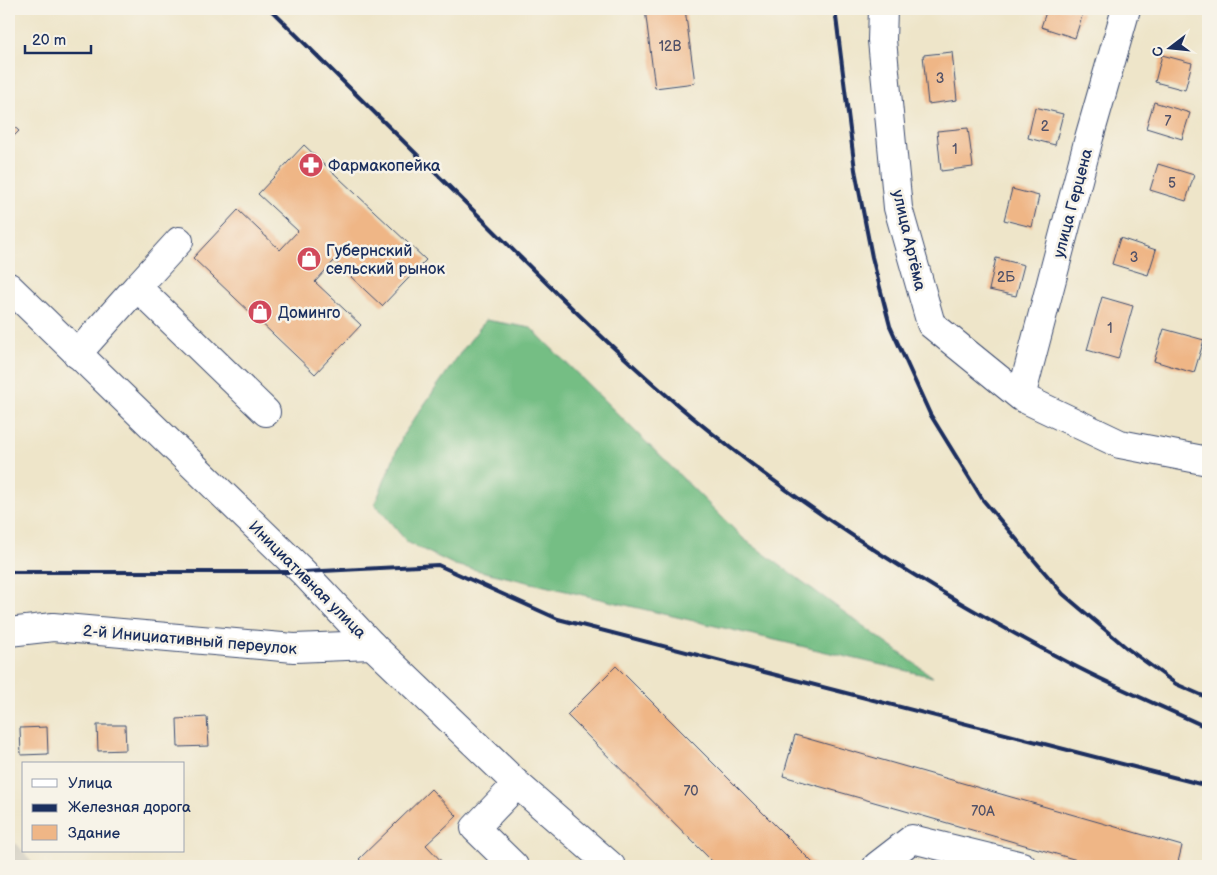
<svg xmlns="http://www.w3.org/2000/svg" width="1217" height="875" font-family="'Balsamiq Sans',sans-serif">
  <rect width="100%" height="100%" fill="#f7f3e8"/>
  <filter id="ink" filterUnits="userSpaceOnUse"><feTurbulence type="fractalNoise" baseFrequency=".02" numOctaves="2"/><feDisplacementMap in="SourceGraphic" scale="10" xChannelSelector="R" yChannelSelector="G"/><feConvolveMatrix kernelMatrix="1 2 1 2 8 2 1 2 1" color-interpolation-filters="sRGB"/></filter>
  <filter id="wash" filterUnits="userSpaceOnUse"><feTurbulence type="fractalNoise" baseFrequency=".0096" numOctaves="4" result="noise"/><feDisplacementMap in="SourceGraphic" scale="20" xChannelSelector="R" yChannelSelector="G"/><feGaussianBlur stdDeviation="1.12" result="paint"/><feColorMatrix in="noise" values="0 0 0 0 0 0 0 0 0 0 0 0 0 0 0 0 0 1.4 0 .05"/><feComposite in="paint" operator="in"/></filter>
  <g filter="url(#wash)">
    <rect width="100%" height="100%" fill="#eee5c9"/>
    <path fill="#c8c4b8" d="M9,842l8,2 18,22h-26z"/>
    <path fill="#74be84" stroke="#487671" d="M486,320l45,8 213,211 189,138 -478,-112 -48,-23 -32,-38 28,-69 58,-83z"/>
    <g id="blocks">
      <path fill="#efb686" d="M645,9h40l10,74 -40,5z
        M1047,9h23l13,4 -8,25 -34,-11z
        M1195,9h13v4z
        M952,52l5,48 -29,4 -5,-49z
        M1162,55l30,8 -7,27 -30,-8z
        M1154,102l36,11 -8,26 -36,-11z
        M1035,107l28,7 -8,31 -27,-7z
        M9,122l10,9 -10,10z
        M968,128l5,39 -32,4 -4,-40z
        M304,145l122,115 -44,46 -48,-45 -19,21 46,43 -46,49 -122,-116 45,-48 42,40 18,-19 -40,-37z
        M1158,164l36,11 -8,26 -36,-11z
        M1012,189l27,7 -7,31 -28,-7z
        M1120,238l36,12 -8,25 -36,-11z
        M996,258l28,7 -8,31 -27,-6z
        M1102,297l31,9 -15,53 -31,-9z
        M1164,329l40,11 -10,33 -40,-12z
        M616,666l200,200h-99l-150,-151z
        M207,717l2,29 -31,1 -1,-28z
        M97,725h28l1,25 -28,1z
        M47,727l1,27 -27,1 -1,-27z
        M795,735l387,111 -5,20h-79l-315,-90z
        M431,789l26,27 -31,29 20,21h-80l-7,-7z"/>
    </g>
  </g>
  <g filter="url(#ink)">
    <use href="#blocks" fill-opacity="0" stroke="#3b4a6e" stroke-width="1"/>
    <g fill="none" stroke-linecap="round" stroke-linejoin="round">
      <defs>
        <path id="minor" d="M883,9l-1,31 16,168 33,116 90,73 99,47 88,17
          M137,287l42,-46
          M77,354l60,-67 129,125
          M1021,397l68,-259 37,-129
          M9,632l44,-5 241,21 78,-3
          M514,866l-39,-38 42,-44
          M877,866l35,-27 110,27"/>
        <path id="major" d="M9,287l294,285 69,73 145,139 94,82"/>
      </defs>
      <use href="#minor" stroke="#3b4a6e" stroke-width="30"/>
      <use href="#major" stroke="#3b4a6e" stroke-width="30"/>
      <use href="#minor" stroke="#fff" stroke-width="28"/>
      <use href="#major" stroke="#fff" stroke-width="28"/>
      <path stroke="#1b2f5e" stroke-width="4" d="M270,9c72,72 145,143 217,215 66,66 133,133 205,193 116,96 247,178 381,248 44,23 90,42 135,63
        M835,9l20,161 17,87 18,69 40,88 53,86 80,94 65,55 48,35 32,14
        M9,572h294l135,-7 120,54 650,167"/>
    </g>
  </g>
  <defs>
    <symbol id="pharmacy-disc" viewBox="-11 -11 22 22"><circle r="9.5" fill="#d1495b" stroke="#f7f3e8"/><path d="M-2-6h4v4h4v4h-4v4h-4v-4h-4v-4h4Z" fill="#fff"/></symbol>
    <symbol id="shop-disc" viewBox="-11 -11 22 22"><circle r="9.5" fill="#d1495b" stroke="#f7f3e8"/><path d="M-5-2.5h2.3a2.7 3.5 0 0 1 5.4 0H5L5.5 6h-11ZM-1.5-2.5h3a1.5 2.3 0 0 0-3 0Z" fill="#fff"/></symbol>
  </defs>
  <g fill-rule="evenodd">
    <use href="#pharmacy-disc" x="297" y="151" width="28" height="28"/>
    <use href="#shop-disc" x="295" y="245" width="28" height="28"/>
    <use href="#shop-disc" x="246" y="298" width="28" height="28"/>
  </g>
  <g text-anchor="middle" stroke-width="5" stroke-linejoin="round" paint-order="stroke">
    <g font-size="14" fill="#505168">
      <text x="670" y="51">12В</text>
      <text x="940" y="83">3</text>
      <text x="1168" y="126">7</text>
      <text x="1045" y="131">2</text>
      <text x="955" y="154">1</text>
      <text x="1172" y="188">5</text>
      <text x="1134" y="262">3</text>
      <text x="1006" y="282">2Б</text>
      <text x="1110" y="333">1</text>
      <text x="691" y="796">70</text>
      <text x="983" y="816">70А</text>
    </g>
    <g font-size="16" fill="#1b2f5e" stroke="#f7f3e8" text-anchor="start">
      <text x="328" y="171">Фармакопейка</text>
      <text x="326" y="256">Губернский<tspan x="326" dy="18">сельский рынок</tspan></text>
      <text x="278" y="318">Доминго</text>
    </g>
    <g font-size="16" fill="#1b2f5e" stroke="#f7f3e8">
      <text transform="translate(1072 203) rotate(-75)" y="6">улица Герцена</text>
      <text transform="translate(910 240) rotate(77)" y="6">улица Артёма</text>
      <text transform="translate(308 579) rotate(45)" y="6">Инициативная улица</text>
      <text transform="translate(190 639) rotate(5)" y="6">2-й Инициативный переулок</text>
    </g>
  </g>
  <rect width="1217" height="875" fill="none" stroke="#f7f3e8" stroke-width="30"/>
  <rect x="22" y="762" width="162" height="90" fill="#f7f3e8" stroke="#9fa5b1"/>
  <rect x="32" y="779" width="25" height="8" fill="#ffffff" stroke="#9fa5b1"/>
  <text x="68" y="788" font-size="15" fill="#1b2f5e">Улица</text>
  <rect x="32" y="804" width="25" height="8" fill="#1b2f5e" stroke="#9fa5b1"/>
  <text x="68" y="812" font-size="15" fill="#1b2f5e">Железная дорога</text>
  <rect x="32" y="825" width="25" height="15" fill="#efb686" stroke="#9fa5b1"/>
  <text x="68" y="838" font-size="15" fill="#1b2f5e">Здание</text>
  <g transform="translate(1170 48) rotate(254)" stroke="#f7f3e8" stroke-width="4" paint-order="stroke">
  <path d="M0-4L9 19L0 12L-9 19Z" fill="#1b2f5e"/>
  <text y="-8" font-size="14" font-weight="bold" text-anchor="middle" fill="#1b2f5e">С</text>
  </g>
  <path d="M25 45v8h66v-8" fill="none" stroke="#1b2f5e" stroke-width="2.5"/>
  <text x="32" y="45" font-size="15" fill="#1b2f5e" stroke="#f7f3e8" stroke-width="4" paint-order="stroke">20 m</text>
</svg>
